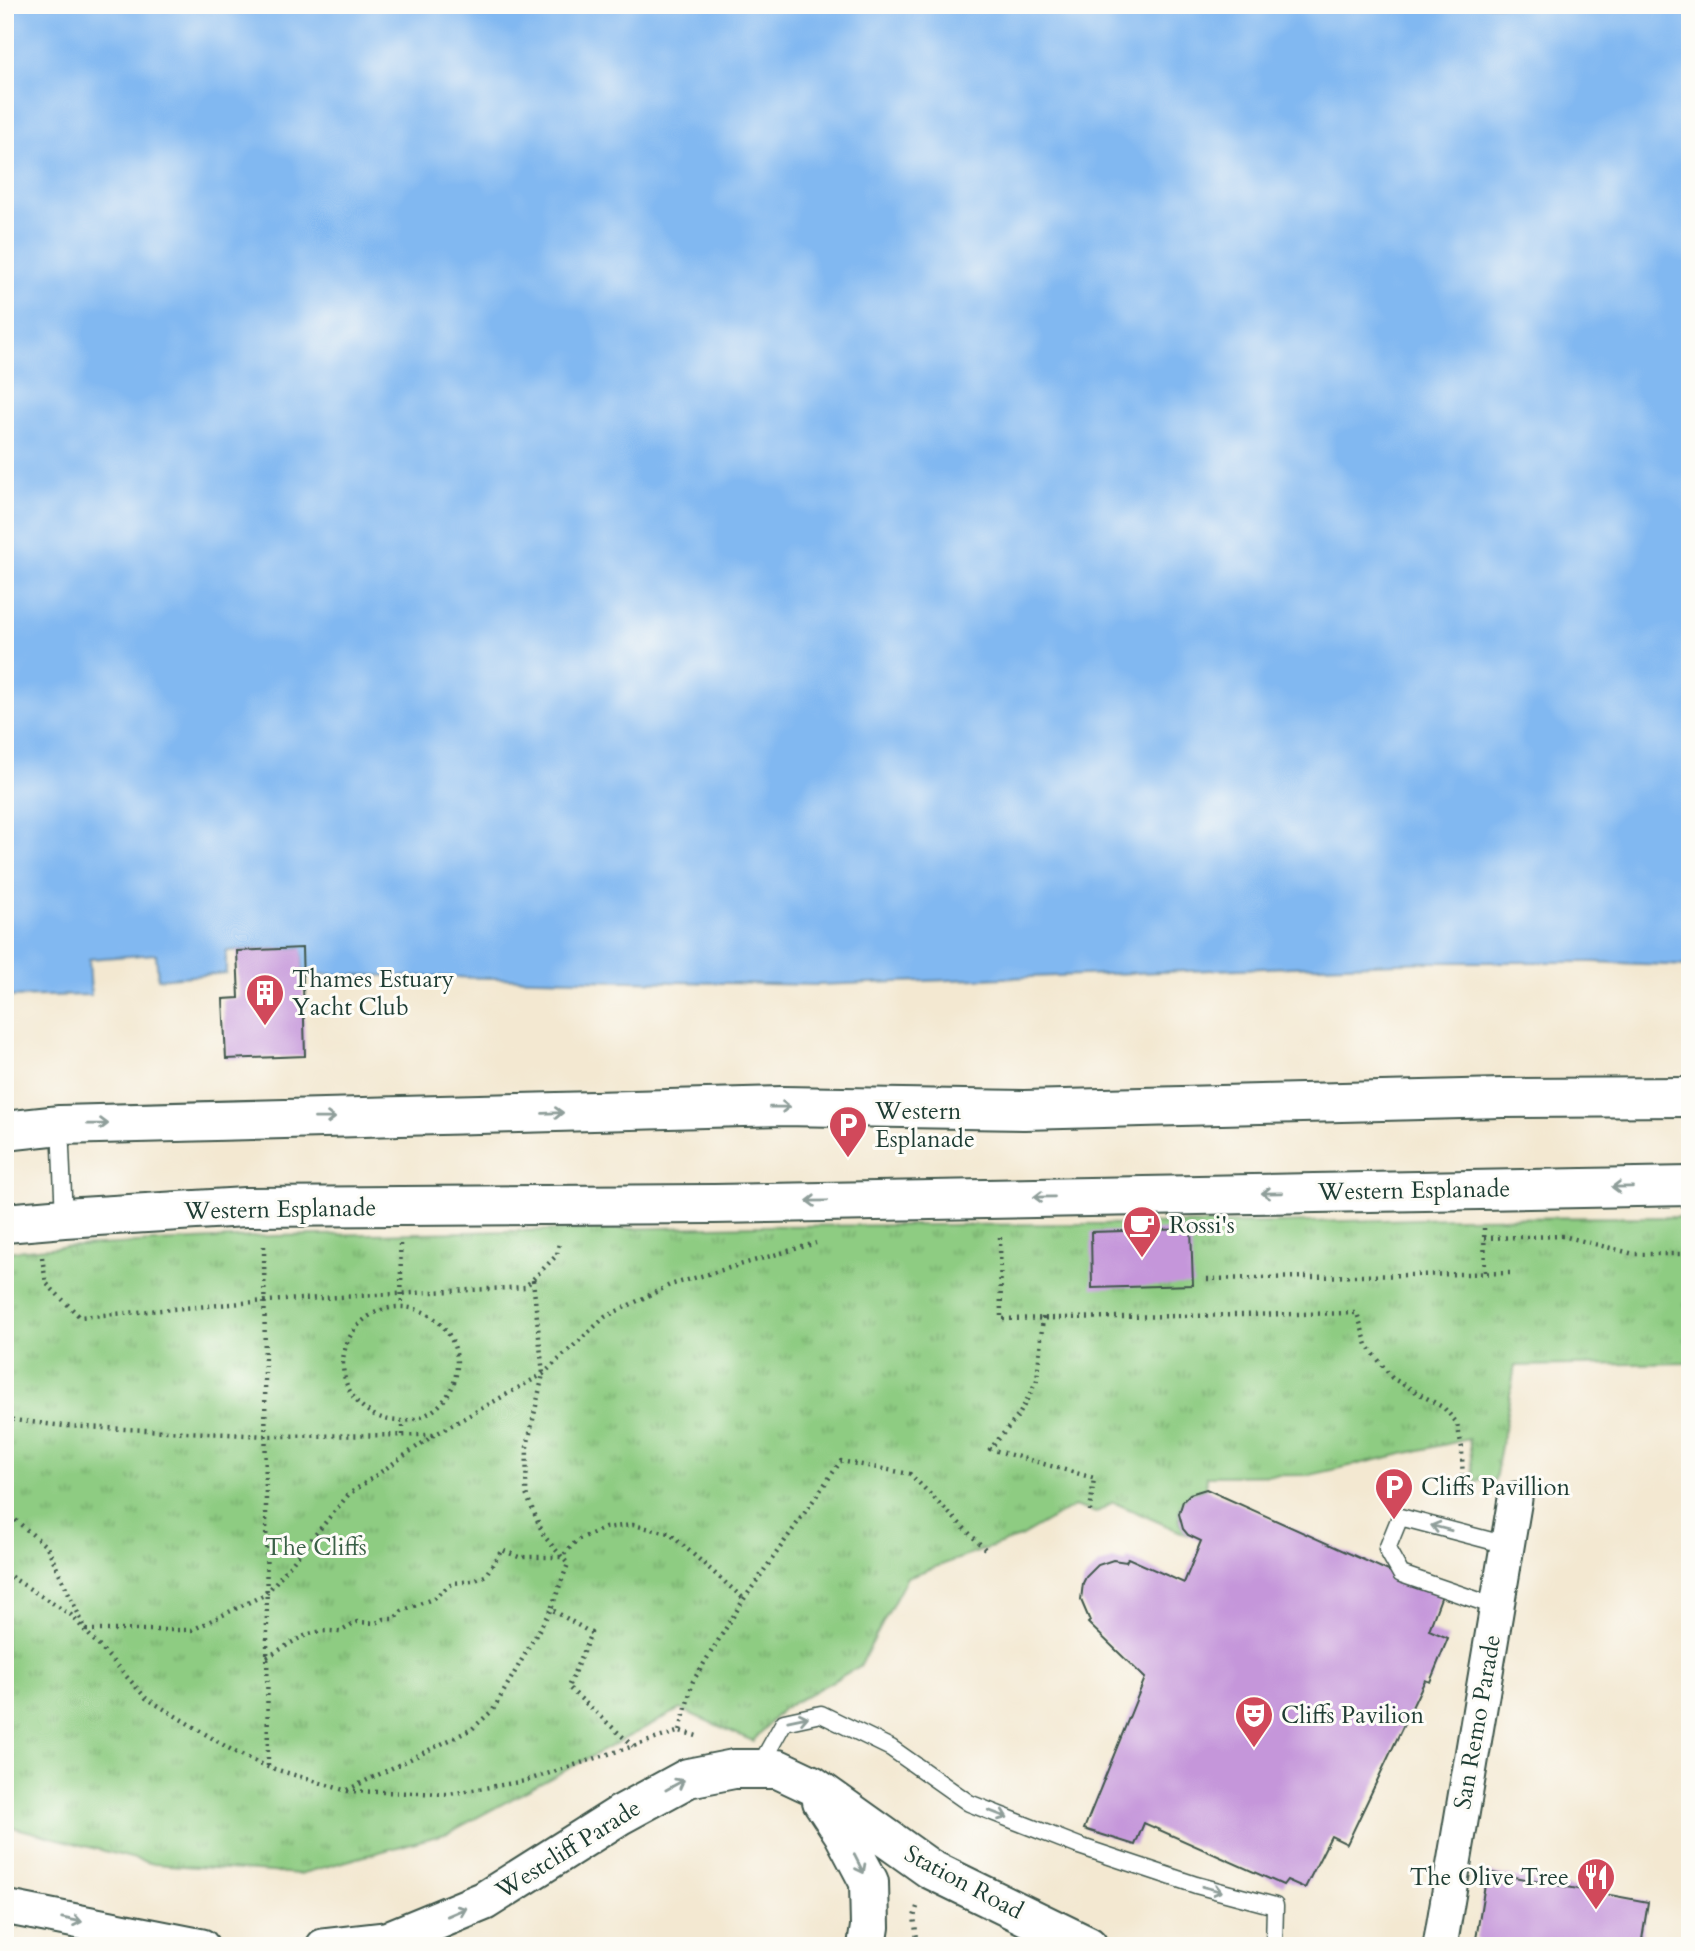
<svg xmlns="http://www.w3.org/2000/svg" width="1695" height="1951" font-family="Cardo,serif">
  <defs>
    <pattern id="park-tufts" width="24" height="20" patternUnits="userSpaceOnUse" patternTransform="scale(1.75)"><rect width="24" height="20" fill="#8ecc82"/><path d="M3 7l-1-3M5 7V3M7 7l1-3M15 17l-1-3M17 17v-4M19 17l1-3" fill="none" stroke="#73a76b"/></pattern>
  </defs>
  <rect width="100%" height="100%" fill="#fdfcf7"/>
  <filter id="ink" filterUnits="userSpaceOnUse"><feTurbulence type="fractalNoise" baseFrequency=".0143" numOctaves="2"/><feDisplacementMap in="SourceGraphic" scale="14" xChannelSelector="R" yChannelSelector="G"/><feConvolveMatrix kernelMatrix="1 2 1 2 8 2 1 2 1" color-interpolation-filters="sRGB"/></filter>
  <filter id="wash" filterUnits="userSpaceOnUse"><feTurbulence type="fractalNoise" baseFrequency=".00686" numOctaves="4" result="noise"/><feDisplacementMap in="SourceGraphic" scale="28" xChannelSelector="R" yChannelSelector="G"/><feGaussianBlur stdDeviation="1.57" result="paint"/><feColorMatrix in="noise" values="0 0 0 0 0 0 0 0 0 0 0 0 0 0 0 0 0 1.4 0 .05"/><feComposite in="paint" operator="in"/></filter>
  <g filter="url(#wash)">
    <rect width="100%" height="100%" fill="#f3e8d1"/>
    <path fill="url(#park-tufts)" stroke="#56845b" stroke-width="2" d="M1690,1217v146l-175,3 -20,114 -21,1 -5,-42 -159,36 -103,1 -1,13c-25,6 -36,24 -18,46l-75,-33 -17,11 -22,-7 -54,31 -113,40 -47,89 -78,43 -29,32 -73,-32 -232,124 -148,41 -146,-10 -149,-39v-573l55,-5 212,-11 487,-10 515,-3 181,-5z"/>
    <path fill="#81b8f1" stroke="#507a92" stroke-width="2" d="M5,5h1685v961l-96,-4h-168l-609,23 -514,-11 -2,-26 -75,3v22l-68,6 -2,-25 -67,5 2,36 -86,2z"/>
    <g id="blocks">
      <path fill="#c596da" d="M302,948l3,108 -79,3 -3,-60 16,-1 -2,-47z
        M1191,1229l2,56 -101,3 -1,-56z
        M1206,1489l236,106 -13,35 19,8 -18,44 -5,-2 -78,164 -16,-8 -26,52 -18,-8 -4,5 -139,-62 -9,22 -51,-16 61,-151 -57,-55 2,-2 -9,-21 2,-17 3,-6 12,-12 15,-5 13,2 2,-4 56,25 17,-42 -13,-6 -5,-6 -4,-15 4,-13 7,-7z
        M1487,1872l161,30 -7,44 -159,-2 -6,-5z"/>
    </g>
  </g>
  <g filter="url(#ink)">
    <use href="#blocks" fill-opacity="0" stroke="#3f574c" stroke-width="2"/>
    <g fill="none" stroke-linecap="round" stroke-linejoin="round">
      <defs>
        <path id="service" d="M60,1125l4,93
          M1497,1607l-96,-33 -14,-25 13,-32 107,28
          M759,1767l25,-45 37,-8 70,34 78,55 110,43 117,39 79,21 -1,40"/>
        <path id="minor" d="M5,1907l197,39
          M323,1946l71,-8
          M1440,1946l75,-447"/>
        <path id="tertiary" d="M5,1131l55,-6 722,-19 242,4 478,-12 188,-1
          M5,1223l59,-5 181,-11 469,-3 976,-18
          M822,1801l21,32 26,49 1,45 -3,19
          M394,1946v-8l90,-37 136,-86 68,-37 46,-9h44l34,16 118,84 158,77"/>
      </defs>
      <use href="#service" stroke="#3f574c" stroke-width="19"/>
      <use href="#minor" stroke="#3f574c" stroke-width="37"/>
      <use href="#tertiary" stroke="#3f574c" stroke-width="42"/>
      <path stroke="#3f574c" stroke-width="4.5" stroke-dasharray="2 5" stroke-linecap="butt" d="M1484,1228l1,45
        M1000,1237l1,82 356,-6 10,32 25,33 52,30 13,15 5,25 1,53
        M1484,1238l79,-2 71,18h56
        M400,1244l2,63
        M264,1246l4,521
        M42,1257l4,26 34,34 186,-16 259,-14 32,-32 2,-13
        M1207,1279l306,-6
        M533,1280l10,94 -16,73 -1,47 18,42 24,28 -17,45 40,24 -23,54 65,59
        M343 1364a57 57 0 1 1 114 0a57 57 0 1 1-114 0Z
        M1043,1317l-6,63 -18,35 -29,34 104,29 -4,33
        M5,1419l59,7 203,10 167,-1
        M403,1435v-14
        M5,1511l42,36 39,83h106l74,-36 83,-100 85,-59 109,-61 62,-57 65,-32 146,-42
        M5,1573l66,42 75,83 89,54 33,15 79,24 102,3 76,-13 155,-50 17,5
        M267,1657c27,-14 40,-30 73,-25l17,-10 19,1 8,-4h10l8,-8 30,-12 21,-16 20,-2 12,-5 17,-26 17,7h43l15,-17 28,-12 28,-3 36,8 75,66
        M680,1730l13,-49 51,-82 97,-138 69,13 75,75
        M347,1790l125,-61 21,-19 58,-101
        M917,1907l-3,10 4,29"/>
      <use href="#service" stroke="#fff" stroke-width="16"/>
      <use href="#minor" stroke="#fff" stroke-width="33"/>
      <use href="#tertiary" stroke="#fff" stroke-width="38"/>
    </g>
    <defs><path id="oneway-shaft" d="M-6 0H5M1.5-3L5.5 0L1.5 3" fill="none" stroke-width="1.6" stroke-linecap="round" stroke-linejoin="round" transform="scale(1.75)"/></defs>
    <g stroke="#8f9e9a">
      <use href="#oneway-shaft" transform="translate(780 1107) rotate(-1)"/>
      <use href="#oneway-shaft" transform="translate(553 1113) rotate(-2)"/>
      <use href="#oneway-shaft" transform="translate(325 1118) rotate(-1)"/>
      <use href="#oneway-shaft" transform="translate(98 1124) rotate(-1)"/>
      <use href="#oneway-shaft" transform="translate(1622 1187) rotate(179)"/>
      <use href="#oneway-shaft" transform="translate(1272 1193) rotate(179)"/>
      <use href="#oneway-shaft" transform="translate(1044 1197) rotate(179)"/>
      <use href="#oneway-shaft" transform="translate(817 1201) rotate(179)"/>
      <use href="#oneway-shaft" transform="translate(1441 1528) rotate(-165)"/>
      <use href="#oneway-shaft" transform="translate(798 1719) rotate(-12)"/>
      <use href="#oneway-shaft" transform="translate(675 1785) rotate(-29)"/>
      <use href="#oneway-shaft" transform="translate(998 1814) rotate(21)"/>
      <use href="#oneway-shaft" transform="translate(859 1864) rotate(63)"/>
      <use href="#oneway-shaft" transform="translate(1212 1889) rotate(15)"/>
      <use href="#oneway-shaft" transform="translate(457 1912) rotate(-23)"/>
      <use href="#oneway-shaft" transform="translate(72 1920) rotate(11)"/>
    </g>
  </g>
  <defs>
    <symbol id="building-pin" viewBox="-11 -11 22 30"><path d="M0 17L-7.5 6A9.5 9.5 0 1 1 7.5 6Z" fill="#d1495b" stroke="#fdfcf7"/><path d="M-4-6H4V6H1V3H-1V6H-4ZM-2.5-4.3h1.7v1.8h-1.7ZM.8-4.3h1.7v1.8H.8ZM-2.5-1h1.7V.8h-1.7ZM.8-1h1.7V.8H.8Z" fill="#fff"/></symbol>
    <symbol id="parking-pin" viewBox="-11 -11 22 30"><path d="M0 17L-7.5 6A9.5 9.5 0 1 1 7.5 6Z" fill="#d1495b" stroke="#fdfcf7"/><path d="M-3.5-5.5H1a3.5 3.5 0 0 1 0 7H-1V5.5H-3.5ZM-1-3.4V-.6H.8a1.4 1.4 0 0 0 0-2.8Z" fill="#fff"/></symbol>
    <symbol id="cafe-pin" viewBox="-11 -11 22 30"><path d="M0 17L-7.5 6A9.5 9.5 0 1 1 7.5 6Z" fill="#d1495b" stroke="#fdfcf7"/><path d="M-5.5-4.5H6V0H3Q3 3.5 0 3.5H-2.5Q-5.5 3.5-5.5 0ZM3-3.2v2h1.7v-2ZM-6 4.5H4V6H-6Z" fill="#fff"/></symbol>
    <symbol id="theatre-pin" viewBox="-11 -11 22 30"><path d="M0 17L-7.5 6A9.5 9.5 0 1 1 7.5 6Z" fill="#d1495b" stroke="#fdfcf7"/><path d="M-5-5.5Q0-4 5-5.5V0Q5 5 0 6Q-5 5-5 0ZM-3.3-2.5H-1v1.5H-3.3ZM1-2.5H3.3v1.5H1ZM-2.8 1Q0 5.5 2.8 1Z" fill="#fff"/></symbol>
    <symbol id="restaurant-pin" viewBox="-11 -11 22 30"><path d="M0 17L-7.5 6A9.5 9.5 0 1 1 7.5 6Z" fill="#d1495b" stroke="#fdfcf7"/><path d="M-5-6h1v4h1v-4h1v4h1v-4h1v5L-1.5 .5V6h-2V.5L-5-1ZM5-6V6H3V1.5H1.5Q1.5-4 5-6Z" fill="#fff"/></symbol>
  </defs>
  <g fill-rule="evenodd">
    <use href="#building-pin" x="243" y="971" width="44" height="60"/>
    <use href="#parking-pin" x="826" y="1103" width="44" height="60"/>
    <use href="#cafe-pin" x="1120" y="1203" width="44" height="60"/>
    <use href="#parking-pin" x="1372" y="1465" width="44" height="60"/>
    <use href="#theatre-pin" x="1232" y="1693" width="44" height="60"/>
    <use href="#restaurant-pin" x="1574" y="1855" width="44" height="60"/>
  </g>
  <g text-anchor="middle" stroke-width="6" stroke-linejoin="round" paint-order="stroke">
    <g font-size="24" fill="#1f3d34" stroke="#fdfcf7" text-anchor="start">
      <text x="292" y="987">Thames Estuary<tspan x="292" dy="28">Yacht Club</tspan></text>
      <text x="875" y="1119">Western<tspan x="875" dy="28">Esplanade</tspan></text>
      <text x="1169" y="1233">Rossi's</text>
      <text x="1421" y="1495">Cliffs Pavillion</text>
      <text x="1281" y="1723">Cliffs Pavilion</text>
      <text x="1569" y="1885" text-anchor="end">The Olive Tree</text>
    </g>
    <g font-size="24" fill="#1f3d34" stroke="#fdfcf7">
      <text transform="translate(1414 1190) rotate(-1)" y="8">Western Esplanade</text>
      <text transform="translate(280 1209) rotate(-1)" y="8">Western Esplanade</text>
      <text transform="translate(1477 1722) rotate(-80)" y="8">San Remo Parade</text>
      <text transform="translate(568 1849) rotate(-32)" y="8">Westcliff Parade</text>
      <text transform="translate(964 1882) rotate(28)" y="8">Station Road</text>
    </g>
    <g font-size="24" fill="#3b6148" stroke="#fdfcf7">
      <text x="316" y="1555">The Cliffs</text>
    </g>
  </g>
  <rect width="1695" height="1951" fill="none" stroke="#fdfcf7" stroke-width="28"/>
</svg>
